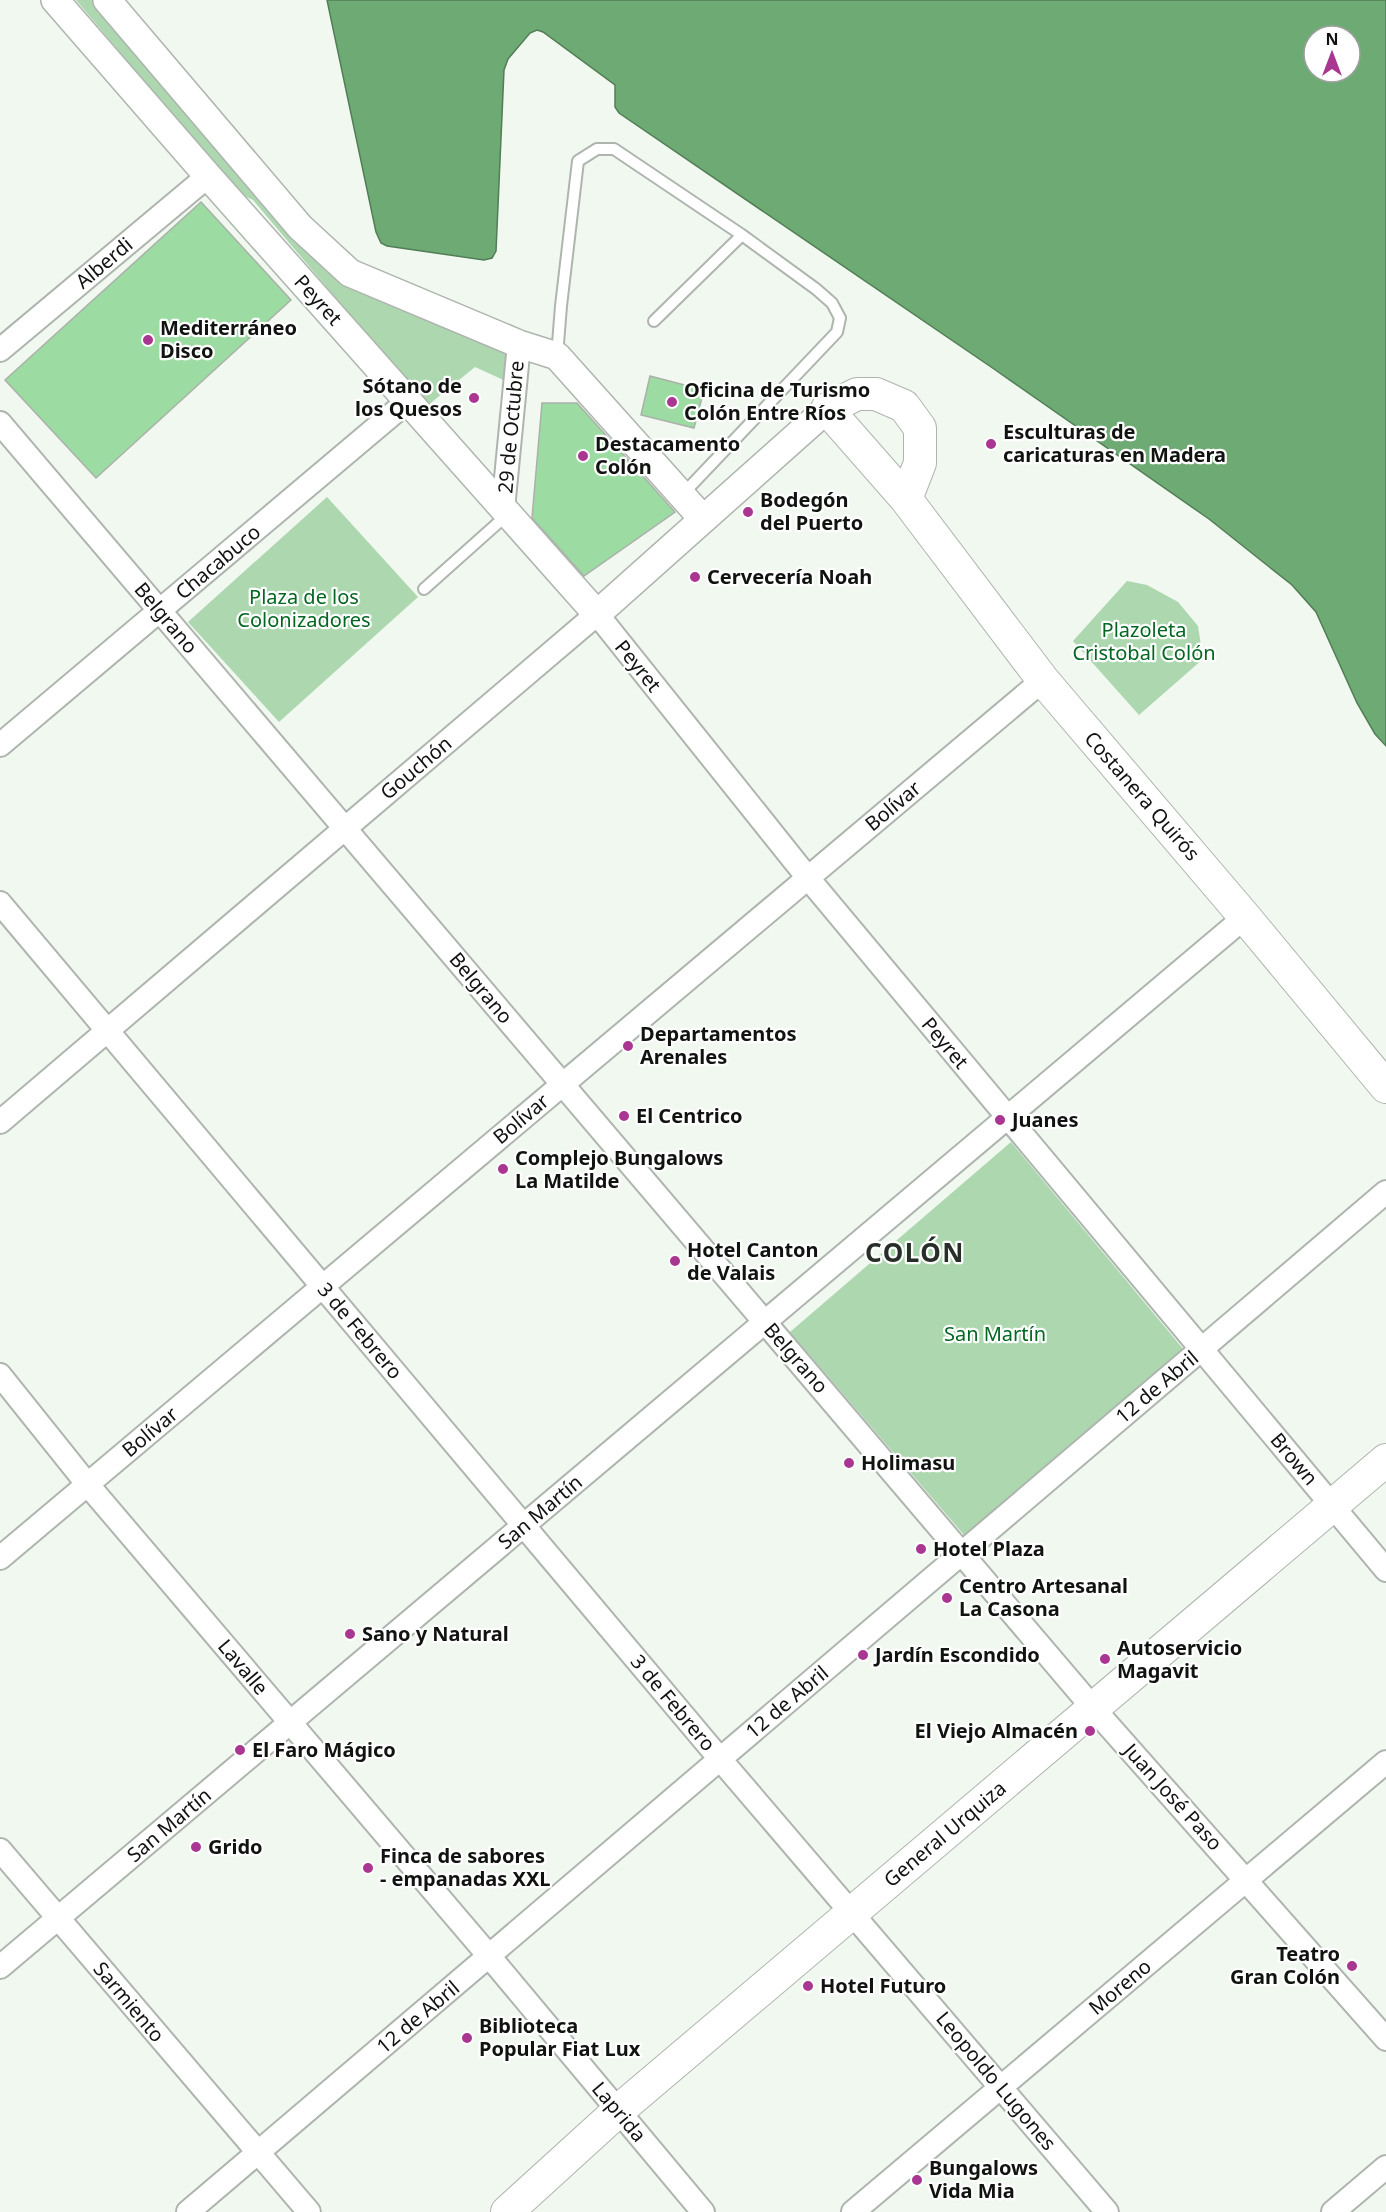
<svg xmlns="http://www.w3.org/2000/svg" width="1386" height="2212" font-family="'Noto Sans',sans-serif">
  <rect width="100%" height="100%" fill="#f0f8f0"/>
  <path fill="#acd7af" d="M76,0h20l201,235 217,116 -2,33 -37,-17 -48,39 -174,-206 -15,-7z
    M327,497l91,100 -139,125 -91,-100z
    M1127,581l20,4 31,17 20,24 5,33 -64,56 -66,-74z
    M1011,1142l173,208 -220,185 -174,-203z"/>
  <path fill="#6eab74" stroke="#527d56" stroke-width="1.5" fill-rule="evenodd" d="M327,0h1059v746l-11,-12 -18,-31 -41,-91 -24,-27 -83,-66 -215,-150 -375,-256 -4,-6v-22l-72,-53 -6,-2 -7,3 -22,26 -4,11 -8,181 -4,7 -8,2 -97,-14 -6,-3 -5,-11zM1314,36h36v36h-36z"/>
  <path fill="#9cdba2" stroke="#aab1aa" stroke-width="1.5" d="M201,202l90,98 -195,178 -91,-98z
    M650,376l54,14 -10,38 -53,-13z
    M542,403h35l98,109 -91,64 -52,-58z"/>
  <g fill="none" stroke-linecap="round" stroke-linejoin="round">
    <defs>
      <path id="service" d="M654,321l88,-86 74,54 16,14 8,15 -3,14 -155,163
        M557,356l4,-50 17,-145 19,-12h17l128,86
        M424,589l84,-75"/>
      <path id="minor" d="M0,350l208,-174
        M0,423l1093,1285 293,331
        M503,509l16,-165
        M0,745l408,-344
        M0,903l720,856 387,453
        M0,1122l597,-508 211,264 578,692
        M0,1375l88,110 401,471 214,256
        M0,1558l1043,-878
        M0,1850l309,362
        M0,1967l1245,-1050
        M188,2212l1198,-1020
        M853,2212l533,-450
        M1333,2212l53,-45"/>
      <path id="tertiary" d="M55,0l153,176 389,438 230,-205
        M107,0l193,227 50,46 169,71 38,12 146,163"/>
      <path id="secondary" d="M906,499l14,-36v-35l-16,-22 -28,-12h-19l-30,15 79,90 137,181 202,237 141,170
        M507,2212l111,-101 768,-651"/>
    </defs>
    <use href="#service" stroke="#aeb5ae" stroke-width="14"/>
    <use href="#minor" stroke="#aeb5ae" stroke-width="26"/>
    <use href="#tertiary" stroke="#aeb5ae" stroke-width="30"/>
    <use href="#secondary" stroke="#aeb5ae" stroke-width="34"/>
    <use href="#service" stroke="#fff" stroke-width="10"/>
    <use href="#minor" stroke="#fff" stroke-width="22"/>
    <use href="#tertiary" stroke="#fff" stroke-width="27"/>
    <use href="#secondary" stroke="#fff" stroke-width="32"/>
  </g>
  <g fill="#a93691" stroke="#fff" stroke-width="2">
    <circle cx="148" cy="340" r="6"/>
    <circle cx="474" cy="398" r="6"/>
    <circle cx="672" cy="402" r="6"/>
    <circle cx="991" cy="444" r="6"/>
    <circle cx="583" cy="456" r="6"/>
    <circle cx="748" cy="512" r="6"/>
    <circle cx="695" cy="577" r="6"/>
    <circle cx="628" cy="1046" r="6"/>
    <circle cx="624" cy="1116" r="6"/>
    <circle cx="1000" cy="1120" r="6"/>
    <circle cx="503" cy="1169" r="6"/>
    <circle cx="675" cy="1261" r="6"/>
    <circle cx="849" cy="1463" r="6"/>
    <circle cx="921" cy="1549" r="6"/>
    <circle cx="947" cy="1598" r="6"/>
    <circle cx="350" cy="1634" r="6"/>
    <circle cx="863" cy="1655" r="6"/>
    <circle cx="1105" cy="1659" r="6"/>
    <circle cx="1090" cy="1731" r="6"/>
    <circle cx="240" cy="1750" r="6"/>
    <circle cx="196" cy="1847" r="6"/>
    <circle cx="368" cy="1868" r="6"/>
    <circle cx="1352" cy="1966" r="6"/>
    <circle cx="808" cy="1986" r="6"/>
    <circle cx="467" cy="2038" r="6"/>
    <circle cx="917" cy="2180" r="6"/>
  </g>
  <g text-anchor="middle" stroke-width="4.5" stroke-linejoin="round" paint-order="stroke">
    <g font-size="20" fill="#101310" stroke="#fff">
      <text transform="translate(104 263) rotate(-40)" y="7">Alberdi</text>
      <text transform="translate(318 300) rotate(48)" y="7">Peyret</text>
      <text transform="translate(511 427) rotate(-85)" y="7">29 de Octubre</text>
      <text transform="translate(218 562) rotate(-40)" y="7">Chacabuco</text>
      <text transform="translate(166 618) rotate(50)" y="7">Belgrano</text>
      <text transform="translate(638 666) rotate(51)" y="7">Peyret</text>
      <text transform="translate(416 768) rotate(-40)" y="7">Gouchón</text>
      <text transform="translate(1142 796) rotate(49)" y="7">Costanera Quirós</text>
      <text transform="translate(893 806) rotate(-40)" y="7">Bolívar</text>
      <text transform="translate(481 988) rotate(50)" y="7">Belgrano</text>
      <text transform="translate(945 1043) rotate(50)" y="7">Peyret</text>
      <text transform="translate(521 1119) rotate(-40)" y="7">Bolívar</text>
      <text transform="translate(360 1331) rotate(50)" y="7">3 de Febrero</text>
      <text transform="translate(796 1358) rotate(49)" y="7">Belgrano</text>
      <text transform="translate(1157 1387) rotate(-40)" y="7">12 de Abril</text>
      <text transform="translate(150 1432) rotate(-40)" y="7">Bolívar</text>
      <text transform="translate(1294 1459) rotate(50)" y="7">Brown</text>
      <text transform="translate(540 1512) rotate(-40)" y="7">San Martín</text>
      <text transform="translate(243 1667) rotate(50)" y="7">Lavalle</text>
      <text transform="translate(787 1702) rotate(-40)" y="7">12 de Abril</text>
      <text transform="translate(673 1703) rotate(50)" y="7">3 de Febrero</text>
      <text transform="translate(1173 1797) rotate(48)" y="7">Juan José Paso</text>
      <text transform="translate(169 1825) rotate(-40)" y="7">San Martín</text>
      <text transform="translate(945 1834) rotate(-40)" y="7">General Urquiza</text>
      <text transform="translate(1120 1987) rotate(-40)" y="7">Moreno</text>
      <text transform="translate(129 2002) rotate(50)" y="7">Sarmiento</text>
      <text transform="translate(418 2017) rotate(-40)" y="7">12 de Abril</text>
      <text transform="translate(996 2081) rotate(50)" y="7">Leopoldo Lugones</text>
      <text transform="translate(619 2112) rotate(50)" y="7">Laprida</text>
    </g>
    <g font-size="20" font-weight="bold" fill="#101310" stroke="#fff" text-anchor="start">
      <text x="160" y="335">Mediterráneo<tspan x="160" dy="23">Disco</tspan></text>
      <text x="462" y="393" text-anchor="end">Sótano de<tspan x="462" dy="23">los Quesos</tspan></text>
      <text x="684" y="397">Oficina de Turismo<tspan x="684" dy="23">Colón Entre Ríos</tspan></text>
      <text x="1003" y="439">Esculturas de<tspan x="1003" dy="23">caricaturas en Madera</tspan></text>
      <text x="595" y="451">Destacamento<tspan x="595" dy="23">Colón</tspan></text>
      <text x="760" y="507">Bodegón<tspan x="760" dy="23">del Puerto</tspan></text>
      <text x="707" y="584">Cervecería Noah</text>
      <text x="640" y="1041">Departamentos<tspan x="640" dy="23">Arenales</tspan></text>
      <text x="636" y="1123">El Centrico</text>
      <text x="1012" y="1127">Juanes</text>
      <text x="515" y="1165">Complejo Bungalows<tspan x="515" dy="23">La Matilde</tspan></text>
      <text x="687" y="1257">Hotel Canton<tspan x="687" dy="23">de Valais</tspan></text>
      <text x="861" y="1470">Holimasu</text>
      <text x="933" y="1556">Hotel Plaza</text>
      <text x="959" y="1593">Centro Artesanal<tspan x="959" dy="23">La Casona</tspan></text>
      <text x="362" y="1641">Sano y Natural</text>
      <text x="1117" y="1655">Autoservicio<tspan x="1117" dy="23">Magavit</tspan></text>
      <text x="875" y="1662">Jardín Escondido</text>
      <text x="1078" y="1738" text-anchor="end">El Viejo Almacén</text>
      <text x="252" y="1757">El Faro Mágico</text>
      <text x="208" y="1854">Grido</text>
      <text x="380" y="1863">Finca de sabores<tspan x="380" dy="23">- empanadas XXL</tspan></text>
      <text x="1340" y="1961" text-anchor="end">Teatro<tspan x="1340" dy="23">Gran Colón</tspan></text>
      <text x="820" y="1993">Hotel Futuro</text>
      <text x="479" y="2033">Biblioteca<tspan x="479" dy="23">Popular Fiat Lux</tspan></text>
      <text x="929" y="2175">Bungalows<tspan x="929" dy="23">Vida Mia</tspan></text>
    </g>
    <g font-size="20" fill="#036621" stroke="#fff">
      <text x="304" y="604">Plaza de los<tspan x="304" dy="23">Colonizadores</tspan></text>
      <text x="1144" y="637">Plazoleta<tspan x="1144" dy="23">Cristobal Colón</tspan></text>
      <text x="995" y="1341">San Martín</text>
    </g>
    <g font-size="26" font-weight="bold" letter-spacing="1.5" fill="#272d27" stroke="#fff">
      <text x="915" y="1262">COLÓN</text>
    </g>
  </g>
  <g transform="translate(1332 54)"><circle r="28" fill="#ffffff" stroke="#9fa19f" stroke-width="1.5"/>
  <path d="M0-4.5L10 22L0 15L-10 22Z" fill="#a93691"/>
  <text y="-9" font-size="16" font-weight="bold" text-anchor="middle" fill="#101310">N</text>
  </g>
</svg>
